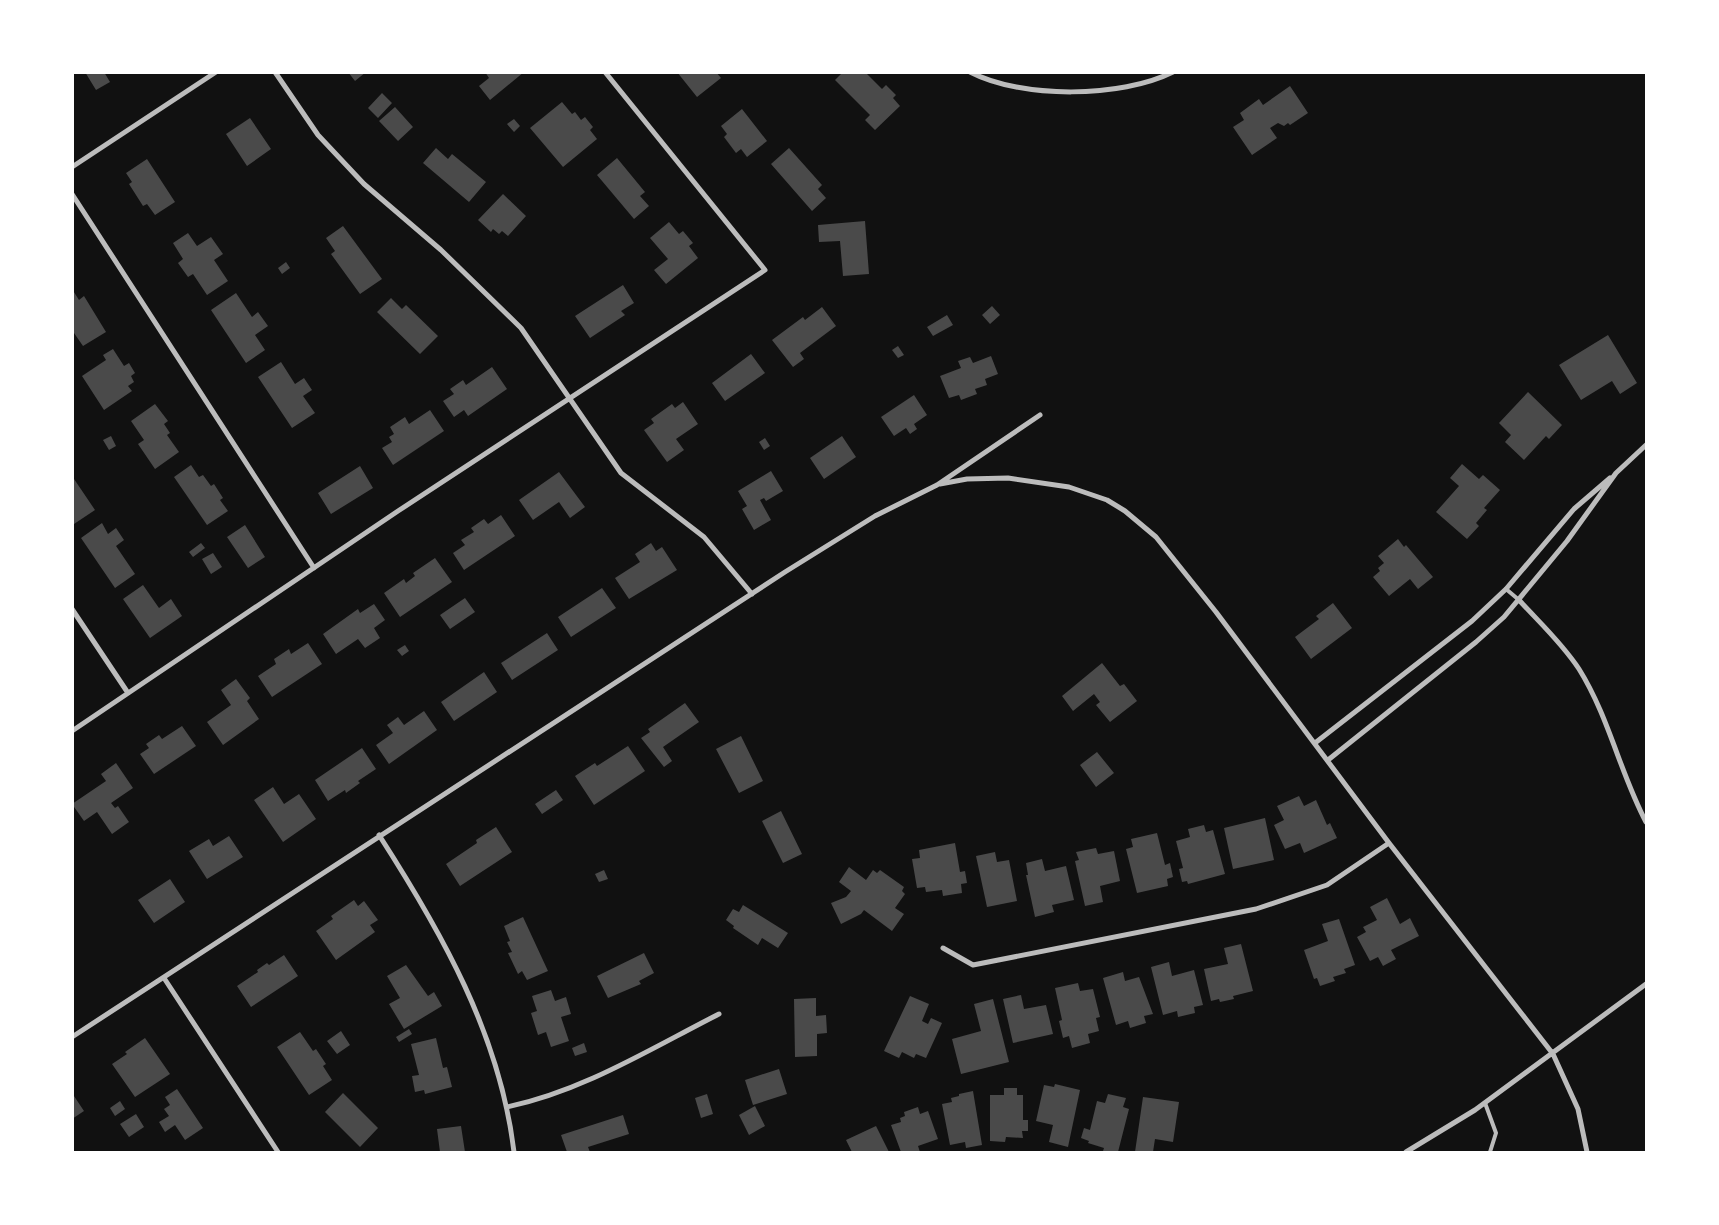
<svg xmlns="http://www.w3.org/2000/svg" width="1719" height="1225" font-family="Ubuntu,sans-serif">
  <rect width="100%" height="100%" fill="#111"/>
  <path fill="#4a4a4a" d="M85,72h19l6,10 -14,8z
    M348,72h18l-11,9z
    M485,72h39l-34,28 -11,-14 10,-8z
    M677,72h39l5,6 -24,19z
    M843,72h22l17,17 4,-4 10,10 -3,3 7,8 -25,24 -10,-10 5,-5 -35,-35z
    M1290,86l18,27 -18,12 -2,-2 -4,3 -6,-3 -8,5 7,10 -25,17 -19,-28 11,-7 -4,-7 19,-14 4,6z
    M382,93l10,10 -14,15 -10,-10z
    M562,102l10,12 3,-2 6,8 4,-3 8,10 -3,3 7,9 -34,28 -33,-39z
    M395,107l18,20 -15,14 -19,-20z
    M742,109l25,32 -20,16 -6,-8 -5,4 -12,-16 3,-3 -6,-8z
    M250,118l21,31 -24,17 -21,-32z
    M514,119l6,7 -6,6 -7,-8z
    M436,148l12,11 4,-5 34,28 -17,20 -46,-39z
    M789,148l33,37 -4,4 8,9 -14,13 -41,-47z
    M617,158l28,34 -5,4 9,10 -15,13 -37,-44z
    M147,159l28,43 -20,13 -8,-11 -4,2 -14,-22 3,-2 -6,-9z
    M503,194l23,22 -18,20 -6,-5 -3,3 -6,-5 -2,3 -13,-12z
    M865,221l4,53 -26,2 -3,-35 -21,1 -1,-17z
    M669,222l10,12 4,-3 10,12 -4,3 9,12 -32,26 -12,-14 14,-11 -18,-21z
    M343,226l39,53 -22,15 -29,-40 4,-3 -9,-13z
    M188,233l9,13 14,-9 12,17 -9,6 14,21 -21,14 -14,-21 -5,3 -10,-14 5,-4 -10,-16z
    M286,262l4,6 -8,6 -4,-6z
    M623,285l11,18 -13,8 4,4 -35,23 -15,-22z
    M72,289l7,11 5,-4 22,36 -23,14 -9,-13 -2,1z
    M236,293l16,24 6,-5 10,14 -13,9 10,15 -19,13 -35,-53z
    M391,298l11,11 4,-4 32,31 -18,18 -43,-42z
    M992,306l8,9 -10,9 -8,-9z
    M822,307l14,19 -36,27 4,6 -11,8 -21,-27 31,-23 2,3z
    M947,315l6,10 -20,11 -6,-9z
    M1608,335l29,48 -17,11 -8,-13 -31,19 -22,-35z
    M898,346l6,9 -6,3 -6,-8z
    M113,349l11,17 5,-3 6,10 -4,3 3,6 -6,4 4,5 -28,19 -22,-34 24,-16 -3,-5z
    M751,354l14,19 -40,28 -13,-18z
    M991,356l7,18 -13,5 2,6 -12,4 2,5 -16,6 -2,-5 -10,3 -9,-22 21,-8 -3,-7 12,-4 3,6z
    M281,362l14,22 9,-6 8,12 -9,6 12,17 -23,15 -34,-51z
    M492,367l15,22 -39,27 -4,-6 -10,7 -11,-16 11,-7 -4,-5 13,-9 3,5z
    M1528,392l34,33 -13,14 -3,-3 -22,24 -19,-18 6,-7 -12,-12z
    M914,395l13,20 -13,9 3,5 -7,5 -4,-6 -12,8 -13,-19z
    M683,402l15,22 -22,15 8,11 -17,12 -23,-32 10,-7 -3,-4 21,-15 3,4z
    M155,404l13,17 -4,3 6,9 -3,2 12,17 -24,17 -17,-25 6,-4 -13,-19z
    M430,410l14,21 -51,34 -11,-17 10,-6 -3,-5 5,-3 -4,-7 15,-10 4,7z
    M111,436l5,10 -7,4 -6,-10z
    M842,436l14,21 -32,22 -14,-21z
    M765,438l5,8 -6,4 -5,-8z
    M1462,464l17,15 4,-4 17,15 -16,18 3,2 -11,13 3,3 -12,13 -31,-27 23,-26 -9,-8z
    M191,465l8,12 4,-2 8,11 3,-2 9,14 -3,2 8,11 -21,14 -33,-48z
    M360,466l13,22 -42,26 -13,-21z
    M771,471l12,20 -17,10 -2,-3 -4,2 11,20 -17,10 -12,-21 5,-3 -9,-15z
    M559,472l26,35 -15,11 -11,-16 -26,18 -14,-20z
    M72,476l23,34 -21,14 -2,-1z
    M501,515l14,21 -51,34 -11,-17 12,-8 -4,-5 13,-8 -3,-4 13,-9 4,5z
    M102,523l6,11 8,-6 8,12 -8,6 19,28 -20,14 -34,-50z
    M245,525l20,32 -17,11 -21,-31z
    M1398,539l6,8 2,-2 27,32 -15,12 -8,-10 -21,17 -16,-19 7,-6 -2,-3 6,-5 -6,-7z
    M201,543l4,5 -12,9 -4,-5z
    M651,543l5,8 6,-4 15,23 -48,29 -14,-21 25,-16 -5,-8z
    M213,553l9,14 -11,7 -9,-15z
    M435,558l17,24 -52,35 -16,-24 20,-14 2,4 9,-7 -2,-3z
    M143,585l16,23 12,-9 11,17 -32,22 -27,-39z
    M602,588l14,20 -45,29 -13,-20z
    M465,598l10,14 -25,17 -10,-14z
    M1333,603l19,25 -41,31 -16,-22 24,-18 -3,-3z
    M374,604l11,16 -11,8 6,10 -15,10 -7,-9 -22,15 -13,-20 35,-25 2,4z
    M547,633l11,17 -46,30 -11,-17z
    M308,643l14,21 -50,33 -14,-21 18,-12 -2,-5 15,-10 2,5z
    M405,645l4,6 -7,5 -5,-6z
    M1102,663l18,23 4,-2 13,17 -27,21 -14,-17 4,-3 -6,-8 -21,17 -11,-15z
    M484,672l13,20 -43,29 -13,-19z
    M236,679l14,19 -3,3 12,18 -36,26 -16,-23 24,-17 -10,-15z
    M685,703l14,19 -36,25 9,14 -8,6 -23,-29 9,-6 -2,-3z
    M424,711l13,19 -48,34 -13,-19 17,-12 -6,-8 11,-8 6,8z
    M182,726l14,20 -42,28 -14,-20 9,-6 -3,-4 13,-9 3,4z
    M741,736l22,45 -24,12 -23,-44z
    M628,746l17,25 -51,34 -19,-29 20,-13 2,3z
    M362,748l14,21 -18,12 2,2 -14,10 -1,-3 -17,11 -13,-21z
    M1097,752l17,21 -18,14 -16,-22z
    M116,763l17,25 -22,15 4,5 3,-2 11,16 -17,12 -15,-22 -13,9 -12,-17 34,-23 -5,-7z
    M273,787l11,17 15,-10 17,25 -33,23 -29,-42z
    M556,790l7,10 -21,14 -7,-10z
    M1299,796l5,10 12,-6 11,25 3,-2 7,15 -33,15 -4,-10 -15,6 -11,-24 10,-5 -7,-14z
    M781,811l21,43 -19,9 -21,-42z
    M1265,818l9,42 -41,9 -9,-41z
    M1204,825l2,7 7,-2 12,44 -37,10 -1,-3 -5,1 -3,-13 4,-1 -7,-27 14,-4 -2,-8z
    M496,827l16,25 -52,34 -14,-22 31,-21 -1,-3z
    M1157,833l8,32 5,-2 3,14 -6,2 1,7 -31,7 -11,-44 7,-2 -2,-8z
    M229,836l14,21 -36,22 -18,-28 20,-12 4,7z
    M955,843l5,29 5,-1 2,12 -6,1 1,9 -19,3 -1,-6 -16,2 -1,-5 -8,1 -5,-29 8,-1 -1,-8z
    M1096,848l2,6 16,-3 6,30 -20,5 3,16 -18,4 -10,-45 4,-1 -3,-8z
    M995,852l2,10 12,-2 8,41 -30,6 -11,-51z
    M1042,859l3,12 21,-5 8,34 -22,5 2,7 -19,5 -9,-42h2l-2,-12z
    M849,867l17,13 7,-10 4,3 3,-3 24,17 -2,4 3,3 -10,14 9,6 -12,17 -28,-21 -3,4 -20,10 -10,-21 15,-6 5,-6 -12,-9z
    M604,870l4,9 -9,3 -4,-8z
    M170,879l15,23 -31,21 -16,-23z
    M1387,898l13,26 10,-6 9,18 -28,14 5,9 -13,7 -5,-9 -8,4 -13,-24 9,-5 -3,-5 14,-7 -7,-13z
    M354,900l4,6 6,-5 14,19 -8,5 5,7 -39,28 -20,-29 17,-12 -2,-3z
    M743,905l45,28 -10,15 -16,-10 -4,7 -25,-17 1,-2 -8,-6 7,-11 6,3z
    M523,917l25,54 -21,9 -5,-9 -4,3 -10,-21 4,-1 -5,-10 3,-1 -6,-15z
    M1339,919l16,46 -11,4 2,4 -13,4 2,4 -15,5 -3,-8 -3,1 -10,-29 24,-9 -6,-17z
    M1241,944l12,47 -20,5 1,3 -14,3 -1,-3 -8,2 -7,-32 24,-5 -4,-16z
    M644,953l10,20 -15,8 2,3 -33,14 -11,-22z
    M284,955l14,21 -47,31 -14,-21 21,-14 -1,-2 10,-7 2,2z
    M1169,962l3,14 22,-6 9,35 -9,2 1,6 -17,4 -1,-6 -14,4 -12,-48z
    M406,965l22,31 6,-4 8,14 -38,23 -15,-25 11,-6 -13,-22z
    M1123,972l2,9 14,-4 14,37 -9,2 2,7 -16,5 -2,-7 -12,4 -13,-47z
    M1078,983l2,8 13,-2 7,28 -4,1 3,13 -11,3 2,9 -18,5 -3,-12 -6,2 -4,-17 3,-1 -7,-32z
    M551,990l4,11 11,-4 5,17 -10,3 8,24 -18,6 -5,-15 -8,3 -7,-22 6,-2 -5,-15z
    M1021,995l3,14 22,-4 7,29 -40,9 -10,-44z
    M910,996l19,8 -7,17 6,3 3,-6 11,5 -16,35 -10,-4 -2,4 -12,-6 -3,6 -15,-7z
    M816,998v18l10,-1 1,18 -10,1v22l-22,1 -1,-58z
    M993,999l16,63 -48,12 -9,-35 29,-8 -7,-27z
    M409,1029l3,5 -13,8 -3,-5z
    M341,1031l9,14 -13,9 -10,-13z
    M300,1032l13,19 3,-2 10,15 -3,2 9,14 -23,15 -32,-48z
    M145,1038l25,36 -35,23 -23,-33 15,-10 -2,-2z
    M436,1038l7,30 4,-1 5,20 -27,7 -1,-4 -9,2 -3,-16 7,-1 -8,-31z
    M584,1043l3,9 -12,4 -3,-8z
    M779,1069l8,25 -34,11 -8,-25z
    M1055,1084l25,6 -12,57 -19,-5 4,-17 -17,-4 8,-36 10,2z
    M1004,1088h13v7h6v25h5v11h-6l1,7 -17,-1 -1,5 -15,-1v-46h14z
    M177,1089l26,39 -18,12 -10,-15 -10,7 -6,-10 10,-6 -5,-7 6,-4 -5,-8z
    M973,1091l9,54 -16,3 -1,-6 -15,3 -8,-41 10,-2 -1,-4 8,-2v-2z
    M72,1093l12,18 -12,8z
    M343,1093l35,35 -18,19 -35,-35z
    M707,1094l6,20 -12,4 -6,-20z
    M1108,1094l18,4 -3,9 6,2 -11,43 -15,-1 1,-3 -16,-5 1,-2 -8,-3 3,-10 6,2 7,-29 8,2z
    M1143,1097l36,5 -6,40 -18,-3 -2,13h-18z
    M120,1101l5,8 -10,7 -5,-8z
    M755,1106l10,20 -16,9 -10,-20z
    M918,1107l2,7 8,-3 10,28 -20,7 2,6h-19l-10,-27 10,-3 -1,-4 5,-2 -1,-4z
    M136,1114l8,13 -15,10 -9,-13z
    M623,1115l6,19 -41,13 2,5h-23l-6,-17z
    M461,1126l4,26h-25l-3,-23z
    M876,1126l13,26h-37l-6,-12z"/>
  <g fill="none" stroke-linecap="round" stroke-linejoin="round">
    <path stroke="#bcbcbc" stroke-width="4" d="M1506,589l13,11
      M1485,1103l11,30 -6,19"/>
    <path stroke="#bcbcbc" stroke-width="5" d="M275,72l43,63 46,49 77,66 80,78 100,145 83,64 48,57
      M970,72c52,27 151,26 203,0
      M72,167l144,-95
      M72,194l242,374
      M940,484l27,-5 41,-1 61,9 38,13 18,11 31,26 60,75 173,231 164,211 25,55 9,43
      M1519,600c20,22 43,43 60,69 30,48 41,104 67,153
      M72,609l56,84
      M72,731l326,-220 367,-241 -160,-198
      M1315,743l157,-122 34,-32 68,-80 36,-31
      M1328,760l148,-118 28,-25 63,-76 49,-68 30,-28
      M379,835c63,98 121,200 135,317
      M943,948l30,17 283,-56 71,-24 62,-42
      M164,978l114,174
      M72,1037l713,-465 90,-56 62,-31 103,-70
      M507,1107c76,-16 143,-58 212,-93
      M1406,1152l69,-42 171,-126"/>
  </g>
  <rect width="1719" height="1225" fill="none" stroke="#ffffff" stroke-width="148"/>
</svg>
